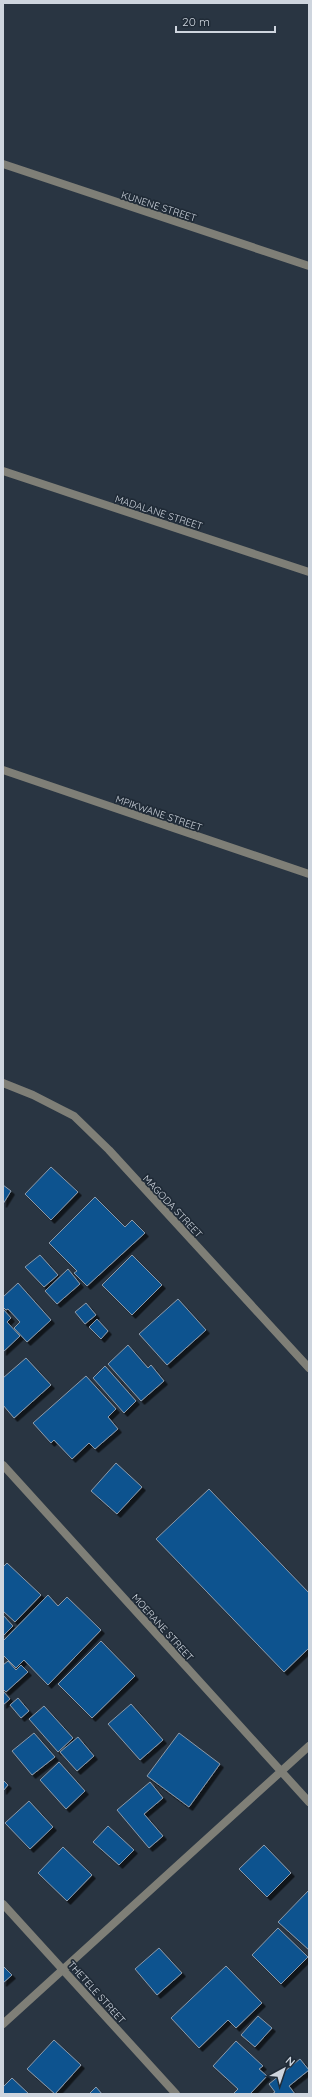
<svg xmlns="http://www.w3.org/2000/svg" width="312" height="2097" font-family="Quicksand,sans-serif">
  <defs>
    <filter id="shadow"><feDropShadow dx="3.5" dy="3.5" stdDeviation="0" flood-color="#0009"/></filter>
  </defs>
  <rect width="100%" height="100%" fill="#293542"/>
  <path fill="#0f538f" stroke="#8c9aaa" filter="url(#shadow)" d="M51,1167l27,25 -27,28 -26,-26z
    M3,1185l8,6 -8,13z
    M95,1197l30,30 7,-7 13,13 -58,53 -13,-13 3,-2 -28,-28z
    M40,1255l18,20 -14,12 -19,-20z
    M132,1255l30,30 -30,30 -30,-30z
    M68,1269l12,15 -23,20 -12,-13z
    M18,1283l33,37 -24,22 -13,-14 6,-6 -12,-13 -2,1 -3,-3v-10z
    M178,1299l28,31 -39,35 -28,-31z
    M86,1303l10,12 -11,9 -10,-12z
    M3,1309l8,9 -4,4 13,14 -17,16z
    M97,1319l11,12 -7,8 -12,-12z
    M128,1345l20,23 3,-3 13,16 -23,20 -33,-37z
    M26,1358l25,27 -37,33 -11,-13v-27z
    M105,1366l31,35 -12,12 -31,-35z
    M86,1376l30,33 -8,8 10,12 -23,20 -6,-6 -17,16 -18,-19 -3,3 -18,-20z
    M116,1463l26,24 -25,27 -26,-23z
    M209,1489l100,104v55l-25,24 -128,-133z
    M7,1563l34,32 -26,27 -12,-11v-44z
    M48,1595l10,11 9,-9 34,33 -53,55 -24,-25 -8,8 -13,-13v-14z
    M3,1615l10,11 -10,10z
    M101,1641l34,35 -43,42 -34,-34z
    M8,1661l8,9 5,-5 7,7 -22,20 -3,-3v-24z
    M3,1691l7,8 -7,6z
    M18,1698l11,13 -8,7 -11,-13z
    M131,1704l32,36 -23,20 -32,-36z
    M44,1706l29,32 -15,14 -29,-33z
    M34,1733l21,24 -23,18 -20,-24z
    M179,1733l41,31 -31,43 -42,-31z
    M78,1737l16,19 -17,15 -17,-19z
    M59,1762l26,29 -19,18 -26,-29z
    M3,1780l5,5 -5,6z
    M150,1782l13,16 -19,16 19,22 -14,12 -32,-38z
    M29,1801l24,26 -23,22 -25,-26z
    M108,1826l26,24 -15,15 -26,-23z
    M264,1845l27,28 -24,24 -28,-28z
    M63,1847l29,28 -25,26 -29,-28z
    M309,1890v60l-31,-28z
    M278,1928l30,29 -27,27 -29,-29z
    M159,1948l23,25 -25,22 -22,-26z
    M3,1966l9,9 -9,8z
    M226,1966l36,37 -26,25 -8,-8 -29,28 -28,-30z
    M258,2016l14,12 -17,19 -14,-12z
    M54,2040l27,25 -26,29 -28,-25z
    M236,2041l27,25 -4,3 8,7 -17,18h-17l5,-5 -25,-23z
    M300,2059l9,11 -20,16 6,8h-23l3,-2 -6,-8z
    M12,2078l17,16h-26v-7z
    M96,2087l6,7h-13z"/>
  <g fill="none" stroke-linecap="round" stroke-linejoin="round">
    <path stroke="#7f7f77" stroke-width="8" d="M3,164l306,102
      M3,471l306,101
      M3,770l306,104
      M3,1083l30,12 41,21 35,34 200,218
      M3,1465l306,337
      M3,1904l173,190
      M3,2024l306,-278"/>
  </g>
  <g text-anchor="middle" stroke-width="3.5" stroke-linejoin="round" paint-order="stroke">
    <g font-size="10" fill="#ced5de" stroke="#202b37">
      <text transform="translate(159 206) rotate(18)" y="4">KUNENE STREET</text>
      <text transform="translate(159 512) rotate(18)" y="4">MADALANE STREET</text>
      <text transform="translate(159 813) rotate(19)" y="4">MPIKWANE STREET</text>
      <text transform="translate(173 1206) rotate(47)" y="4">MAGODA STREET</text>
      <text transform="translate(163 1627) rotate(48)" y="4">MOERANE STREET</text>
      <text transform="translate(97 1992) rotate(48)" y="4">THETELE STREET</text>
    </g>
  </g>
  <rect width="312" height="2097" fill="none" stroke="#ced5de" stroke-width="8"/>
  <g transform="translate(284 2069) rotate(40)" stroke="#202b37" stroke-width="3" paint-order="stroke">
  <path d="M0-3L7 15L0 10L-7 15Z" fill="#ced5de"/>
  <text y="-6" font-size="11" font-weight="bold" text-anchor="middle" fill="#ced5de">N</text>
  </g>
  <path d="M176 26v6h99v-6" fill="none" stroke="#ced5de" stroke-width="2"/>
  <text x="182" y="26" font-size="12" fill="#ced5de" stroke="#202b37" stroke-width="3" paint-order="stroke">20 m</text>
</svg>
